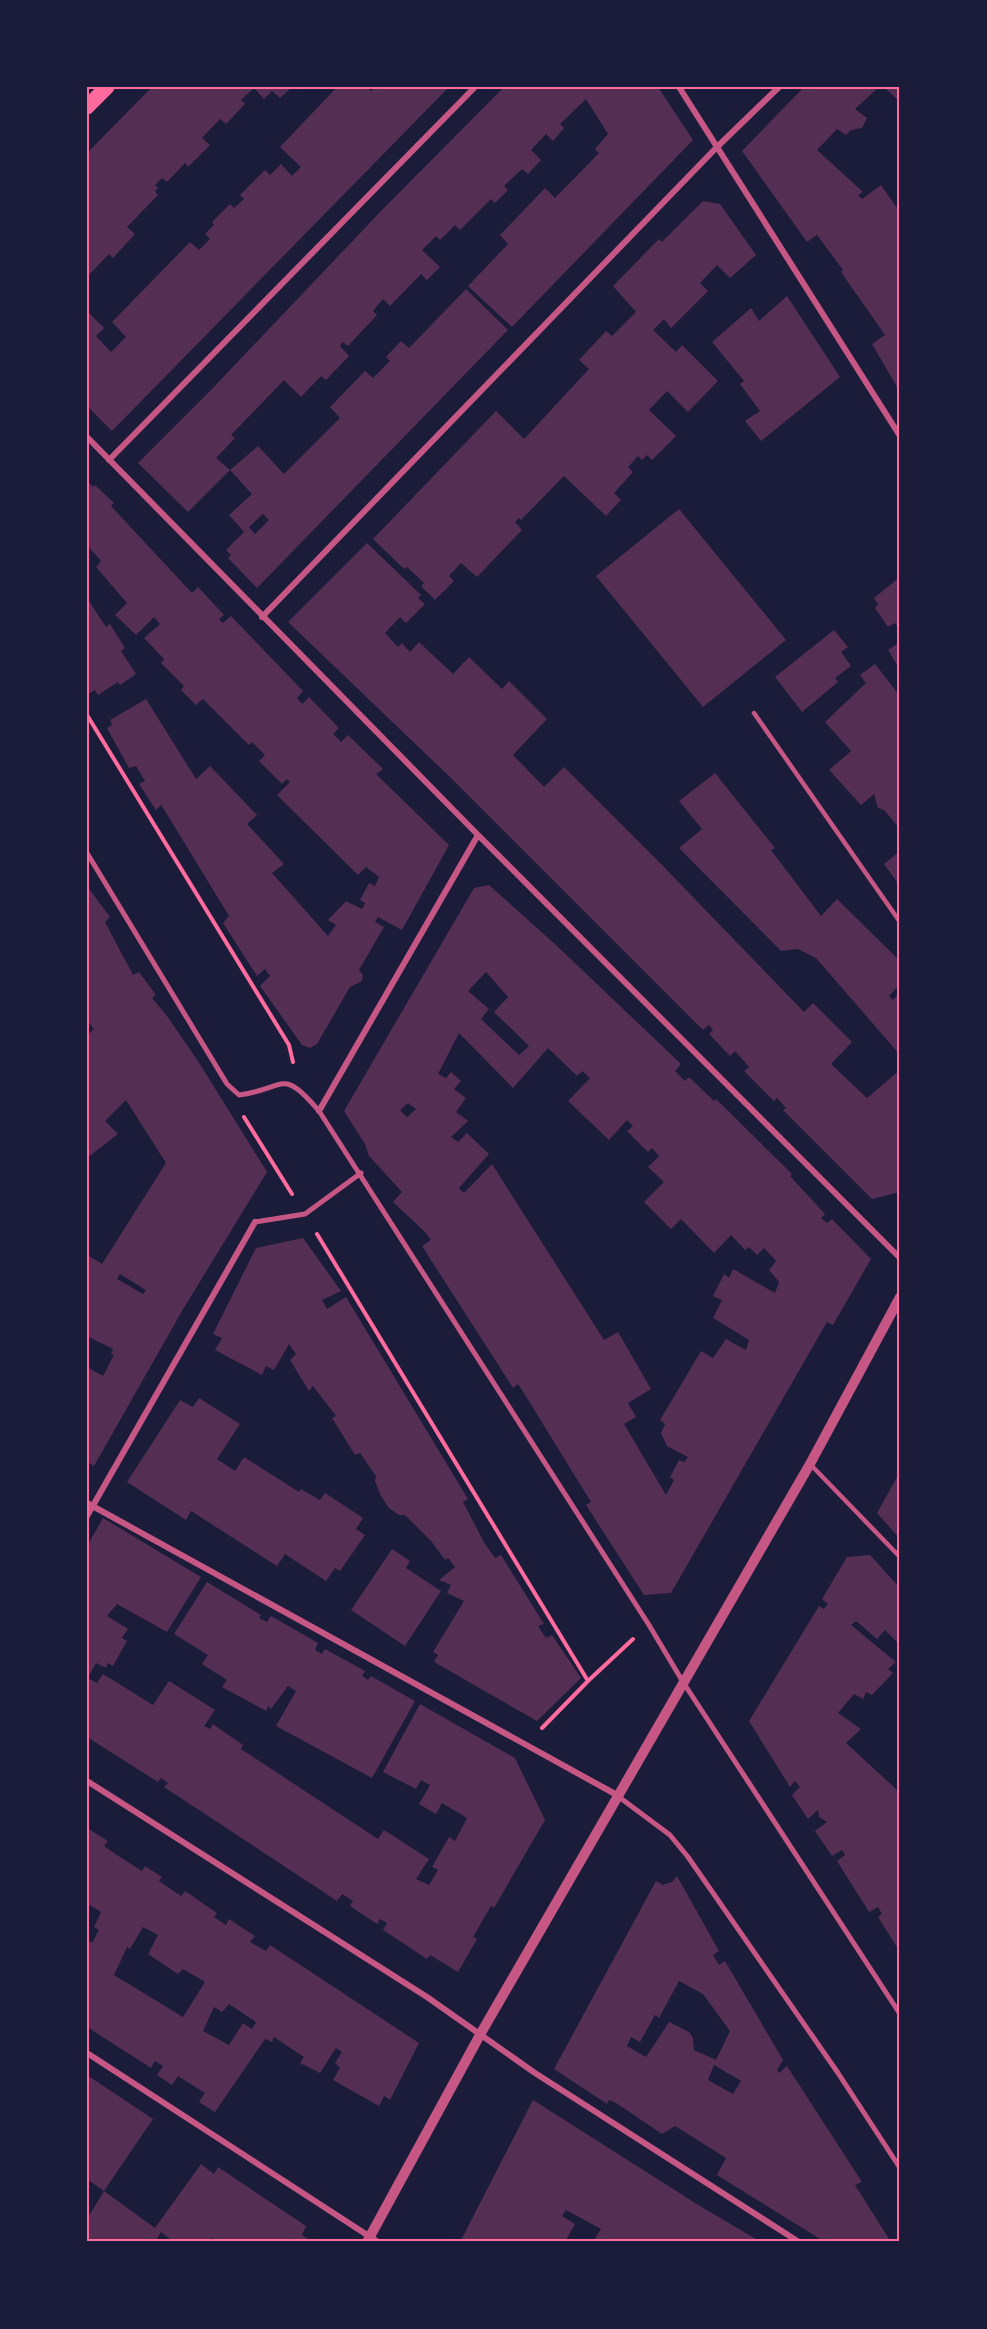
<svg xmlns="http://www.w3.org/2000/svg" width="987" height="2329" font-family="Ubuntu,sans-serif">
  <rect width="100%" height="100%" fill="#1b1b3a"/>
  <path fill="#542f53" fill-rule="evenodd" d="M152,87h140l-12,11 -8,-7 -8,8 -10,-11 -13,12 4,4 -19,20 -6,-5 -18,19 8,7 -22,22 -3,-4 -18,19 -5,-4 -7,7 3,3 -3,3 3,4 -31,32 8,7 -22,24 -4,-4 -22,23v-124z
    M337,87h29l5,4 5,-4h73l-337,344 -25,-25v-95l17,17 -8,8 15,16 15,-15 -14,-15 78,-80 9,8 11,-11 -5,-5 9,-9 -2,-3 18,-18 4,4 10,-9 -4,-4 25,-25 5,5 11,-11 11,12 9,-9 -21,-20z
    M504,87h154l35,53 -181,187 -44,-41 40,-42 -8,-9 45,-47 10,10 44,-45 -4,-4 13,-15 -22,-35 -26,25 4,4 -11,13 -7,-7 -15,16 10,10 -13,14 -6,-5 -18,17 4,4 -13,13 -4,-4 -31,31 -5,-5 -15,15 -4,-4 -14,14 18,17 -13,13 -6,-6 -31,32 -7,-7 -10,12 4,4 -29,31 -5,-4 -3,4 9,10 -23,24 -5,-4 -20,21 -17,-17 -53,55 4,3 -19,20 14,12 28,-24 26,28 56,-56 -10,-11 35,-36 8,7 17,-17 -4,-4 15,-16 8,7 57,-59 42,41 -251,258 -29,-30 3,-3 -5,-5 18,-18 -15,-17 23,-21 -22,-24 -42,42 -50,-49 73,-73 170,-179zM263,514l6,6 -14,14 -6,-7z
    M804,87h75l-24,22 12,9 -5,10 -11,2 -5,5 -9,-6 -20,21 46,42 -5,3 4,4 19,-14 19,27v180l-28,-48 13,-9 -44,-63 2,-2 -26,-35 -10,7 -65,-91z
    M884,87h16v15z
    M703,201l17,3 36,51 -26,23 -13,-13 -17,18 8,8 -37,37 -7,-9 -11,11 23,22 6,-7 36,36 -30,31 -21,-21 -18,19 27,26 -24,24 -5,-5 -5,5 -4,-4 -10,11 5,5 -19,21 7,7 -15,16 -42,-40 -43,44 -2,-2 -4,4 7,8 -45,47 -16,-14 -12,13 5,5 -19,19 -14,-14 3,-3 -17,-16 -3,2 -31,-30 123,-128 28,28 65,-70 -10,-9 27,-29 6,5 24,-24 -23,-26 46,-47 3,3z
    M787,296l53,81 -79,64 -16,-20 15,-10 -20,-27 4,-3 -32,-39 39,-34 8,13z
    M87,481l6,6 2,-2 19,18 -3,3 81,87 6,-6 26,28 -5,4 4,4 8,-7 72,75 -6,7 5,6 7,-7 30,31 -6,6 8,8 7,-7 35,34 -7,5 73,71 -47,85 -24,-13 -3,5 9,5 -25,43 4,5 -1,6 -12,6 -33,57 -7,4 -8,-3 -42,-59 10,-10 -5,-7 -8,7 -34,-53 6,-7 -64,-105 -4,-6 -5,5 -17,-26 6,-3 -9,-15 -7,2 -22,-40 5,-3 -2,-5 36,-21 50,80 14,-13 47,49 -10,9 37,40 -12,9 56,63 8,-11 -8,-5 18,-19 16,8 3,-6 -5,-3 9,-17 6,3 4,-9 -13,-10 -8,8 -81,-80 13,-13 -3,-3 -5,5 -23,-23 6,-6 -13,-13 -3,3 -46,-46 -7,6 -15,-15 3,-4 -23,-23 3,-4 -20,-21 16,-14 -6,-7 -18,18 -21,-20 12,-12 -31,-36 5,-6 -14,-16z
    M679,509l107,131 -83,67 -107,-131z
    M367,543l54,52 -3,3 7,6 -19,19 -6,-6 -15,16 13,14 4,-4 8,9 9,-10 34,32 16,-17 33,32 7,-8 38,38 -34,36 31,32 20,-20 99,99 141,146 9,-9 39,39 -21,22 36,34 33,-28v122l-28,7 -89,-89 3,-2 -9,-10 -3,3 -30,-30 5,-4 -14,-16 -5,5 -21,-22 4,-4 -4,-5 -6,5 -250,-250 -165,-158z
    M900,577v53l-5,-7 -7,4 -13,-19 3,-4 -4,-6z
    M87,598l19,29 4,-3 15,24 -4,3 15,23 -16,11 -2,-3 -20,13 -3,-5 -8,5z
    M834,630l14,17 -7,5 10,14 -16,12 3,4 -36,30 -27,-35z
    M900,642v28l-12,-20z
    M875,664l25,32v133l-16,-19 -6,-2 -4,-14 -13,11 -32,-35 22,-19 -26,-29 41,-39 -6,-8z
    M715,773l60,75 -4,2 50,66 16,-17 63,62v23l-11,12 4,4 7,-8v63l-84,-97 -18,-9 -17,2 -102,-103 23,-19 -23,-28z
    M900,851v35l-16,-22z
    M489,885l67,60 125,119 -6,7 10,10 4,-4 25,24 2,-2 76,75 -2,2 35,38 -4,4 6,5 5,-4 39,40 -38,66 -6,-3 -156,271 -27,2 -58,-90 5,-3 -69,-112 -4,-6 -5,4 -91,-142 9,-6 -5,-7 -33,-31 9,-10 -33,-36 -4,-12 -21,-33 130,-223zM486,972l22,25 -14,15 35,34 -10,9 -38,-36 8,-10 -21,-18zM459,1033l54,55 35,-40 29,28 5,-5 8,7 -22,23 41,39 18,-20 6,6 -6,5 21,21 4,-4 7,8 -11,11 16,15 -20,20 27,27 10,-10 33,34 17,-18 14,15 4,-3 8,8 7,-7 12,13 -7,9 10,12 -4,11 -42,-24 -4,9 -5,-4 -11,22 9,4 -9,18 36,22 -3,10 -20,-11 -13,19 -12,-7 -41,69 5,4 -4,9 6,13 21,11 -4,5 -5,-2 -9,17 4,3 -8,15 -42,-71 12,-7 -8,-14 23,-14 -33,-57 -14,8 -112,-176 -28,29 -5,-5 30,-34 -22,-21 -9,9 -7,-5 17,-16 -12,-9 10,-14 -12,-9 7,-8 -10,-9 -5,6 -8,-4zM408,1103l8,6 -9,8 -7,-7z
    M87,886l23,31 -5,5 28,53 6,-3 17,23 -4,3 15,18 31,45 69,111 -85,139 -88,155 -7,-4v-95l16,9 11,-21 -3,-1 2,-5 -26,-13v-76l2,-4 13,8 64,-101 -40,-63 -21,21 13,13 -31,24v-123l7,-6 -7,-8v-43l2,-2 -2,-3zM120,1274l26,16 -3,4 -26,-15z
    M303,1238l38,53 -19,9 5,9 19,-12 122,202 -5,3 22,42 10,14 6,-3 43,69 -6,2 8,12 6,-3 29,43 -44,43 -103,-59 4,-7 -5,-3 31,-51 -17,-8 4,-8 -12,-5 16,-13 -7,-9 -3,2 -14,-19 -26,-26h-6l-10,-7 -8,-12 -6,-15 1,-5 -16,-23 -5,2 -23,-37 4,-2 -23,-30 -4,5 -19,-31 6,-6 -7,-10 -15,26 -8,-4 -4,9 -47,-25 7,-12 -9,-4 43,-86z
    M199,1398l41,26 -23,35 18,12 9,-14 55,35 2,-3 19,11 5,-7 38,25 -7,11 9,6 -25,36 -5,-3 -9,13 -41,-27 -8,12 -86,-55 -5,9 -59,-38 53,-82 13,7z
    M900,1472v67l-23,-26z
    M103,1518l98,59 -34,55 -50,-28 -10,12 21,13 -6,9 5,3 -14,25 -5,-3 -2,5 -10,-5 -8,15 9,5 6,-9 50,31 16,-24 46,29 -11,16 6,3 3,-5 30,21 -2,4 137,90 6,-9 45,29 -13,20 13,6 9,-15 -6,-3 17,-30 6,4 12,-23 -25,-15 -6,11 -17,-10 11,-19 -9,-5 -5,9 -33,-17 37,-68 95,54 30,62 -51,88 -3,-2 -18,31 4,2 -19,33 -28,-17 -3,4 -44,-29 4,-7 -7,-4 -3,5 -27,-18 3,-5 -11,-7 -5,7 -173,-114 4,-4 -7,-5 -3,4 -71,-45v-191z
    M392,1549l18,12 -4,7 35,23 -36,55 -54,-36z
    M870,1555l30,33v57l-15,-15 -8,9 -21,-18 -5,4 45,37 -8,7 5,4 -21,22 -6,-3 -3,7 -9,-5 -16,19 23,16 -15,14 49,45 5,8v156l-22,-35 4,-3 -4,-7 -9,5 -32,-51 8,-6 -3,-5 -10,6 -17,-25 12,-9 -8,-5 -1,-7 -10,9 -16,-24 8,-8 -5,-6 -5,6 -41,-66 70,-115 5,3 4,-5 -6,-5 25,-42z
    M207,1582l54,33 -2,3 8,4 4,-6 47,27 -3,7 7,4 3,-5 40,22 -3,5 6,4 3,-4 44,25 -43,77 -96,-52 20,-35 -8,-5 -17,23 -3,-3 -2,5 -44,-24 5,-7 -25,-16 6,-9 -34,-21z
    M87,1828l21,13 -4,5 16,11 22,14 3,-5 17,11 -3,4 22,15 4,-5 32,22 -3,4 12,8 3,-6 26,17 -5,6 16,9 4,-6 149,98 -29,57 -6,-4 -5,10 -46,-26 7,-12 -5,-5 7,-11 -6,-4 -16,25 -20,-10 4,-6 -30,-20 -2,5 -7,-3 -50,73 -16,-10 6,-9 -27,-17 -6,9 -15,-10 6,-9 -8,-5 -4,7 -64,-41v-87l5,3 7,-13 -5,-3 7,-15 -11,-7 -3,5zM143,1927l15,8 -10,19 30,20 5,-5 22,13 -22,35 -69,-42 13,-28 3,2zM229,2004l27,18 -4,7 -9,-6 -14,22 -26,-14 11,-24 8,5z
    M677,1876l42,75 -6,4 6,10 6,-4 58,99 -6,10 2,3 8,-7 75,116 -7,3 36,57h-66l-108,-67 9,-17 -51,-32 -13,8 -46,-31 -7,-3 -2,4 -53,-35 102,-188 7,4 9,-3zM679,1981l24,13 27,37 -14,29 -22,-10 -1,-12 -4,-6 -20,-10 -23,35 -19,-11 4,-9 9,5 15,-27 4,3zM714,2065l27,16 -8,13 -25,-14z
    M87,2075l66,44 -49,72 -17,-12z
    M533,2100l167,106 61,36h-168l8,-13 -35,-19 -4,6 13,8 -10,18h-105z
    M201,2164l13,10 4,-7 88,59 -4,9 11,7h-96l-5,-4 -3,4h-35l-13,-10 -6,10h-68v-23l17,-28 51,37z"/>
  <g fill="none" stroke-linecap="round" stroke-linejoin="round">
    <path stroke="#ff6b9d" stroke-width="4" d="M87,715l202,330 4,17
      M244,1117l48,77
      M317,1234l271,447
      M542,1728l46,-47 45,-42"/>
    <path stroke="#c65784" stroke-width="4.5" d="M754,713l146,209
      M810,1464l90,93"/>
    <path stroke="#c65784" stroke-width="5" d="M87,853l140,231 12,11c47,-6 42,-29 80,16l330,514 34,57 217,332
      M255,1222l50,-8 56,-41
      M619,1797l51,38 18,22 150,216 62,95"/>
    <path stroke="#c65784" stroke-width="6" d="M679,87l221,349
      M87,437l391,398 422,423
      M109,460l366,-373
      M262,617l454,-469 63,-61
      M319,1111l159,-276
      M87,1503l530,292
      M87,1516l168,-294
      M87,1781l340,216 108,76 264,169
      M87,2053l291,189"/>
    <path stroke="#c65784" stroke-width="10" d="M367,2242l114,-209 329,-569 90,-167"/>
    <path stroke="#ff6b9d" stroke-width="15" d="M87,107l20,-20"/>
  </g>
  <rect width="987" height="2329" fill="none" stroke="#1b1b3a" stroke-width="177"/>
  <rect x="88" y="88" width="810" height="2152" fill="none" stroke="#ff6b9d" stroke-width="2"/>
</svg>
